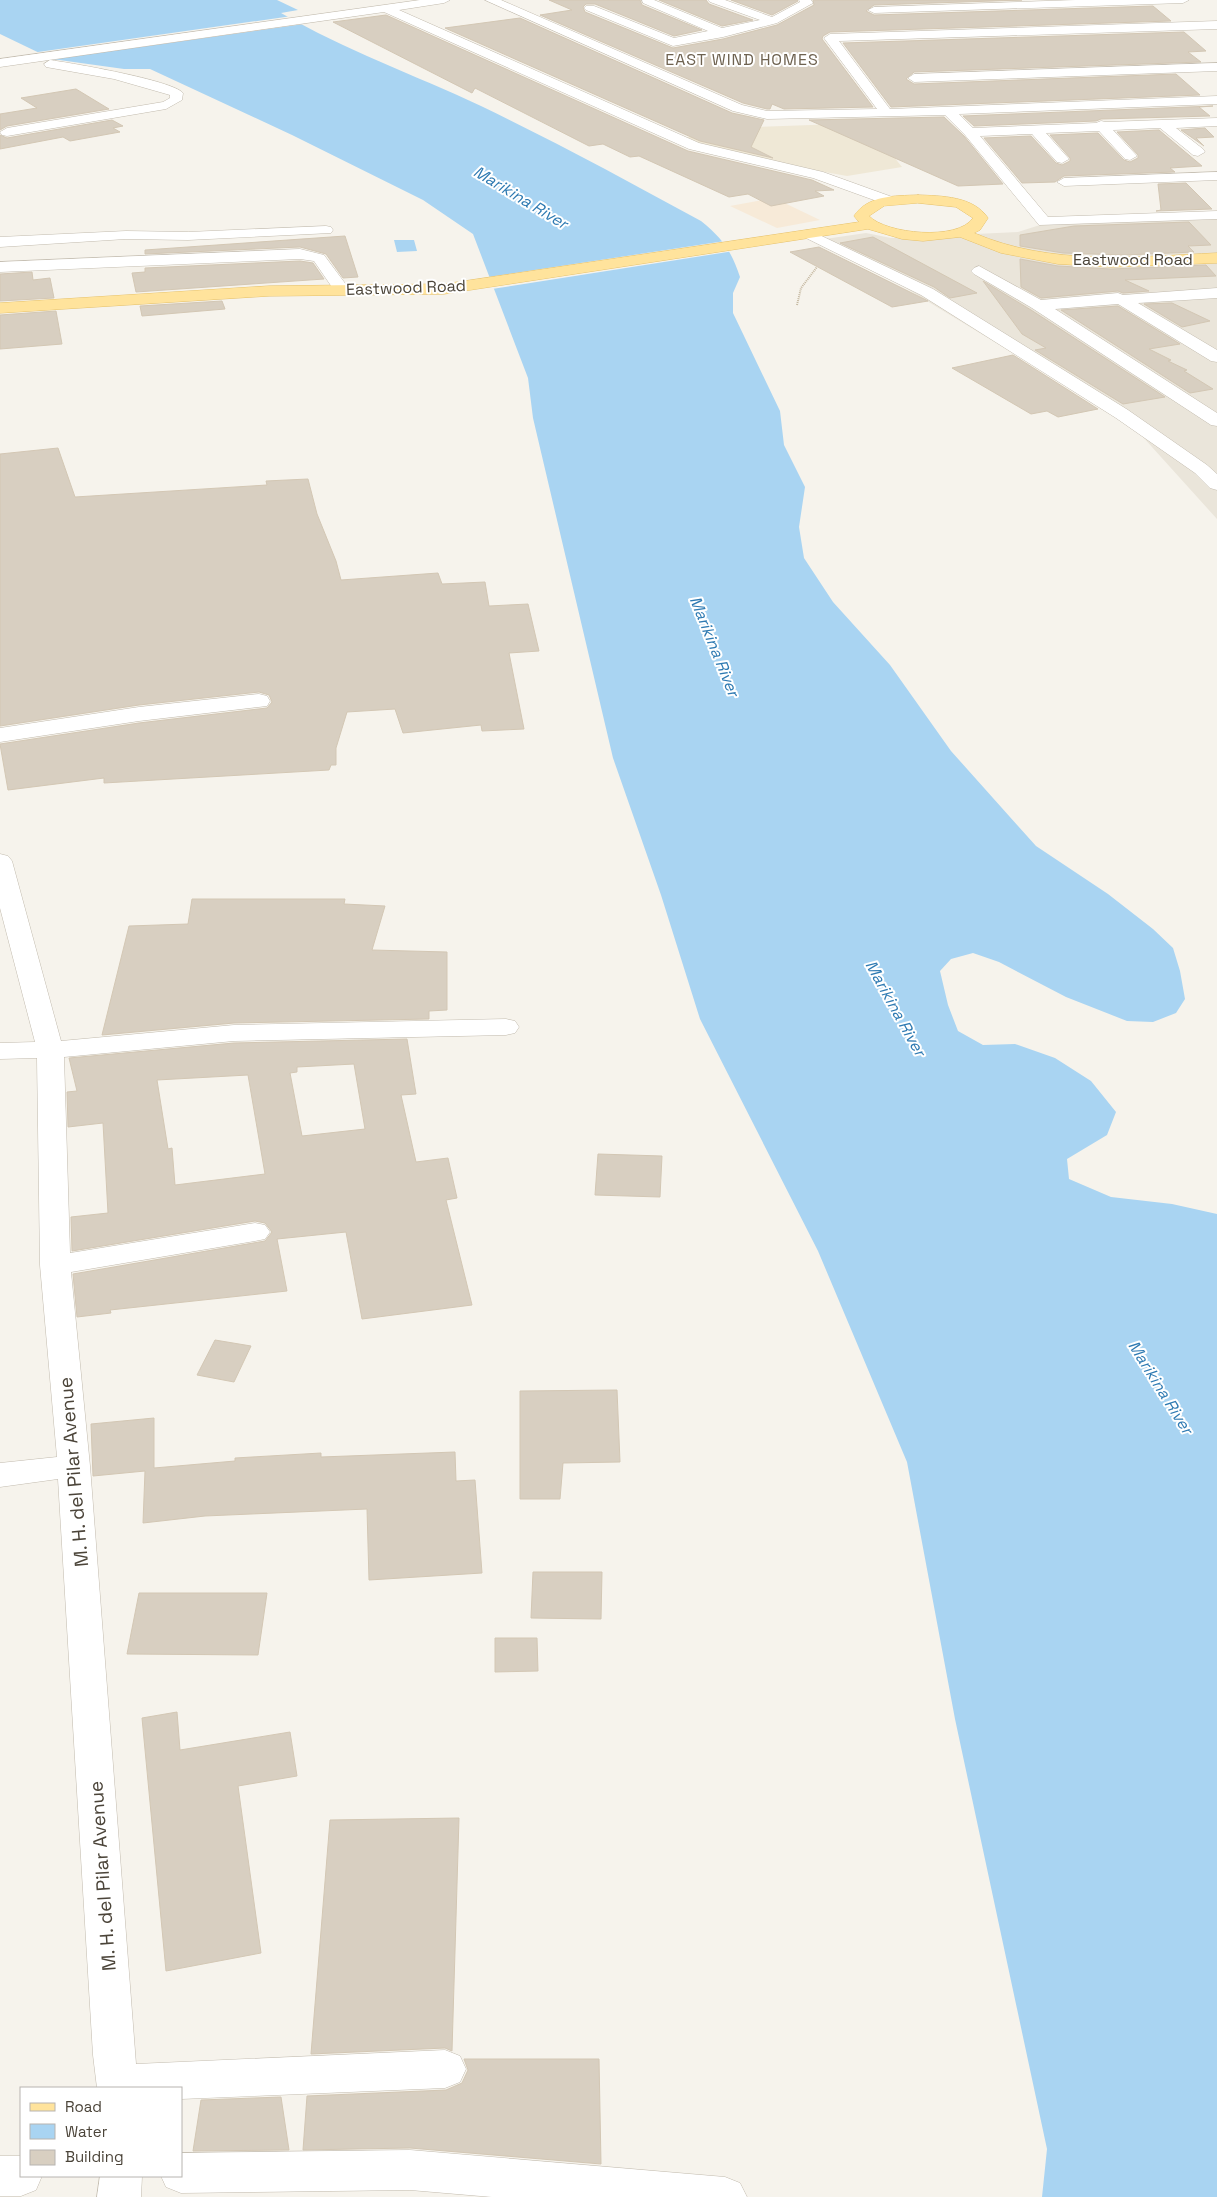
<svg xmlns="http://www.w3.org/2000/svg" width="1217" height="2197" font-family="'Space Grotesk',sans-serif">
  <rect width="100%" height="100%" fill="#f6f3ec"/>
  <path fill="#eae5da" d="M1217,218v301l-84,-93 -308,-187 41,-6 25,5 127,-6 22,-7z"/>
  <path fill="#f7ead8" d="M774,198l46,22 -43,8 -47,-22z"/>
  <path fill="#efe8d6" d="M867,123l35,44 -55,9 -83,-15 -73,-18 -7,-5 41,-10z"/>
  <path fill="#a9d4f2" d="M0,0h277l21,10 -17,3c64,37 134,62 200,93 75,36 147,75 220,115 21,17 30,29 39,56l-7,16v20l47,98 4,34 21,42 -6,40 5,31 29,44 57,63 61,86 85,95 72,48 45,35 20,19 7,23 5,28 -9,14 -23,9 -26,-1 -61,-24 -67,-35 -26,-9 -22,6 -11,12 8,34 10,26 25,14 32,-1 40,14 36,23 25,31 -9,23 -40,24 2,20 42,18 61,7 45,10v983h-175l5,-48 -92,-430 -48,-257 -89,-211 -118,-232 -39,-124 -48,-137 -80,-340 -5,-40 -55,-144 -50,-34 -131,-65 -142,-66h-26l-72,-10 -52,-25z
    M394,240h20l3,11 -20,1z"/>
  <path fill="#f6f3ec" d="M292,16l12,8 -257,36 -16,-7z
    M725,241l9,10 -242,38 -4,-12z"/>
  <path fill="#d8cfc1" stroke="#d3c7b4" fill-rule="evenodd" d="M549,0h91l2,5 60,25 -28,6 -79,-32h-9l-3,3 2,5 88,36 50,-9 54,-14 37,-20 -1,-5h209l-148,5 -8,6 8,4 279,-9 18,15 -341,11 -7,4 -1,3 51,68 -89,2 -12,-5 -2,5h-3l-24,-6 -203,-88 32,-5z
    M659,0h47l3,4 44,16 -31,6z
    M731,0h66l1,1 -26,14z
    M386,15l302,136 124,29 22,10 -19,1 9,5 -53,10 -23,-12 -19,3 -90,-41 -9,1 -27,-13 -14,2 -114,-58 -3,5 -139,-71z
    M520,18l212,95 32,7 -13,27 22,11 -73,-17 -255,-113z
    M1184,32l22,19 -18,1 13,10 -287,10 -8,7 8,5 262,-10 24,21 -309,12 -48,-64z
    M76,89l33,20 -102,17 -7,4v-16l37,-6 -16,-10z
    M1213,106l-14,1 11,9 -109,3 -5,2 -122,5 -11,-10z
    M944,117l20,19 39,48 -45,2 -149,-66z
    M112,120l11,6 -10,2 7,4 -50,9 -7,-4 -63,12v-14l7,3z
    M1205,128l9,9 -18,1 8,8 -23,-16z
    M1159,130l43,36 -32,2 5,4 -111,4 -9,6 -33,1 -38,-45 47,-2 25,27 6,2 8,-4v-3l-20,-23 48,-2 26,27 6,2 8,-4v-3l-21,-23z
    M1186,183l26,26 -56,2 5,-1 -3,-26z
    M1189,222l22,23 -23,1 6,6 -70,3 -61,-2 -43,-7v-11l54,-9z
    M345,236l13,41 -15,1 -17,-24 -26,-7 -155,7v-4z
    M873,237l104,56 -27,5 -16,-11 -94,-44z
    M819,247l101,50 8,4 -36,6 -102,-55z
    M1020,259l38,7 53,3 95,-4 10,11 -91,4 24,11 -26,2 -5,-2 -77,7 -20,-11z
    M300,261l13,2 11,16 -188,13 -4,-19 13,-1v-4z
    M32,272l1,8 17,-2 4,20 -54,3v-27z
    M983,281l48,29 134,87 -42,7 -88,-54 11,-2 -24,-14z
    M222,301l3,8 -83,7 -2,-10z
    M1172,303l38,18 -28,6 -38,-23z
    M1118,306l62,38 -31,5 22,11 -3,1 19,9 -3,1 29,18 -23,4 -129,-83z
    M56,311l6,33 -62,5v-34z
    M1013,355l85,54 -40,8 -11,-6 -16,3 -79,-46z
    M58,448l17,49 192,-12 -1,-4 42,-2 9,35 19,47 5,19 97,-7 4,11 43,-2 4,24 39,-2 11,47 -30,2 15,76 -42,2 -1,-6 -78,8 -8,-24 -48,3 -11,36v17h-5l-2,5 -225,13v-5l-96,12 -8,-46 139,-21 128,-15 5,-6 -3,-7 -10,-3 -120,13 -139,21v-272z
    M192,899h153l-1,5 41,2 -13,44 75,2v58l-18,1v8l-195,4 -132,12 27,-109 59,-2z
    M407,1039l9,55 -15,1 15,67 32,-4 9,40 -11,2 26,105 -110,14 -16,-87 -69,7 10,52 -177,19 1,3 -34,4 -4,-43 192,-33 7,-9 -7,-9 -10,-2 -183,30 -1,-34 37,-4 -5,-90 -35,4 -1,-35 10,-1 -8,-33 165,-15zM354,1064l11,65 -63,7 -12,-63 7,-1v-5zM248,1075l17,99 -90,11 -3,-37 -4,1 -11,-69z
    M598,1154l64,2 -2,41 -65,-2z
    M215,1340l36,6 -17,36 -37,-7z
    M617,1390l3,72 -57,1 -3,36h-40v-108z
    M154,1418v50l81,-7v-3l86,-5v4l134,-5 1,29 19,-1 7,93 -113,7 -2,-71 -162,7 -62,7 2,-52 -52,5 -2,-52z
    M533,1572h69l-1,47 -70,-1z
    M139,1593h128l-9,62 -131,-1z
    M495,1638h42l1,33 -43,1z
    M177,1712l3,38 110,-18 7,44 -59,10 23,167 -95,18 -24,-253z
    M459,1818l-7,233 -7,-3 -134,6 19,-234z
    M464,2059h135l2,105 -191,-16 -107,2 4,-54 139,-6 16,-7 6,-13z
    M281,2097l8,53 -96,1 8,-51z"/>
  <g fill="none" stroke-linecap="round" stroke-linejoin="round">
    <defs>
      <path id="minor" d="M420,0h30l-6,3 -45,7 300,133 124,29 72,26 2,3 -2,3h-10l-72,-26 -124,-29 -305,-137 -384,55v-8z
        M485,0h16l241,105 25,6 110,-2 -53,-71 6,-4 387,-13v8l-378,12 51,68 327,-13v8l-258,10 14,14 123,-5 5,-2 5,1 111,-4v8l-41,2 27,21 2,3 -7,4 -5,-1 -33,-27 -47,2 24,26 -7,4 -5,-1 -26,-28 -53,2 23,26 -7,4 -5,-1 -25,-28 -52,2 68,81 169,-6v8l-178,6 -74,-90 -20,-20 -178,4 -34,-8z
        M642,0h12l68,28 38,-8 -50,-18 -2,-2h17l47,17 28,-15 -1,-2h12l2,3 -36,20 -54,14 -50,9 -87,-36 -2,-2 2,-2h8l80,32 34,-7 -65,-28z
        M1076,0h113l-6,3 -309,10 -6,-3 6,-3z
        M50,60c21,3 122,20 133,33l-1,7 -16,9 -159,27 -5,-1 -2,-3 7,-4 156,-26 7,-4v-3l-56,-16 -68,-12 -2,-3z
        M1217,63v8l-303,11 -6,-4 6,-4z
        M1217,172v8l-153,6 -7,-4 7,-4z
        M326,226l5,1 2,3 -2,3 -143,7 -62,-1 -126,8v-10l126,-6 62,1z
        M809,230l124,59 195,121 79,55 10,9v16l-7,-2 -15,-15 -79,-55 -195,-123 -117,-58 -2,-3 2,-3z
        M300,249l24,6 26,35 -2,3h-12l-22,-32 -14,-2 -300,13v-10z
        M979,266l62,34 77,-7 5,2 94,-7v10l-79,5 79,47v12l-6,-1 -93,-57 -63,5 162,104v13l-6,-1 -179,-117 -58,-34 -3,-3 3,-3z
        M259,694l8,2 3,5 -3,5 -128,15 -139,21v-14l139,-21z
        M0,854l8,2 4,5 49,180 173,-16 272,-6 9,2 4,6 -4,6 -9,2 -272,6 -170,16 6,196 185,-30 10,2 5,7 -5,7 -10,2 -184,31 19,194 46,598 309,-14 15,6 6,13 -6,13 -15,6 -264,11v-11h-84l-4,-33 -35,-576 -58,8v-24l57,-6 -17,-192 -3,-207 -37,1v-16l35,-1 -35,-134z
        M410,2150l315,27 15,6 7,14h-255l-82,-7 -229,3 -15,-6 -5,-11h20v-23z
        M0,2156h21v20h21l-6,14 -15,6h-21z
        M100,2176h42l-1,21h-44z"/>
      <path id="major" d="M918,195c24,1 55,1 70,23l-8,12 -6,3c77,33 161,24 243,20v10l-106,4 -53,-3 -57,-11 -41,-16 -37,4 -21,-2 -34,-10 -424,65 -175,2 -269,17v-10l269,-17 175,-2 415,-62 -5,-6c14,-21 40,-20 64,-21zM918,203l38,4 17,11c-15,23 -87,16 -104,-2l15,-10z"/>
    </defs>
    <use href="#minor" stroke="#c2bbae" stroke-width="1"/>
    <use href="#major" stroke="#e6c16a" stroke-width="1"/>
    <path stroke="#c4b79f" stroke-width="2" stroke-dasharray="1 1" stroke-linecap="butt" d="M797,305l4,-17 16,-21"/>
    <use href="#minor" fill="#fff" fill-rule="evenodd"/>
    <use href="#major" fill="#ffe39c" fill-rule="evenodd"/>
  </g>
  <g text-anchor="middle" stroke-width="4" stroke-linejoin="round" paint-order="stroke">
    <g font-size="16" letter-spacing="1" fill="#6e6250" stroke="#fff">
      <text x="742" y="65">EAST WIND HOMES</text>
    </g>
    <g font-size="16" font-style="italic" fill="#2e7ab2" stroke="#fff">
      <text transform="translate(521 197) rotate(31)" y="6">Marikina River</text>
      <text transform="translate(715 646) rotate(68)" y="6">Marikina River</text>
      <text transform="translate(896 1008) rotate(61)" y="6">Marikina River</text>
      <text transform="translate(1161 1387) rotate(58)" y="6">Marikina River</text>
    </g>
    <g font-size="16" fill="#4b4439" stroke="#fff">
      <text x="1133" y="265">Eastwood Road</text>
      <text transform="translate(406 287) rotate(-2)" y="6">Eastwood Road</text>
    </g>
    <g font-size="19" fill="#4b4439" stroke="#fff">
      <text transform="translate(73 1472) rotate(-95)" y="7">M. H. del Pilar Avenue</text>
      <text transform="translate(102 1876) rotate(-94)" y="7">M. H. del Pilar Avenue</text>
    </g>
  </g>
  <rect x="20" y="2087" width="162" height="90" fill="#ffffff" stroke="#b7b4b0"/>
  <rect x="30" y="2103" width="25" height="8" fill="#ffe39c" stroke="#b7b4b0"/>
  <text x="65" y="2112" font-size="15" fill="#4b4439">Road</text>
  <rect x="30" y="2124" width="25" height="15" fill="#a9d4f2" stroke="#b7b4b0"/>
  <text x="65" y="2137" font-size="15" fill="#4b4439">Water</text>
  <rect x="30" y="2150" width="25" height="15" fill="#d8cfc1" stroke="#b7b4b0"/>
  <text x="65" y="2162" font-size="15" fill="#4b4439">Building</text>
</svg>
